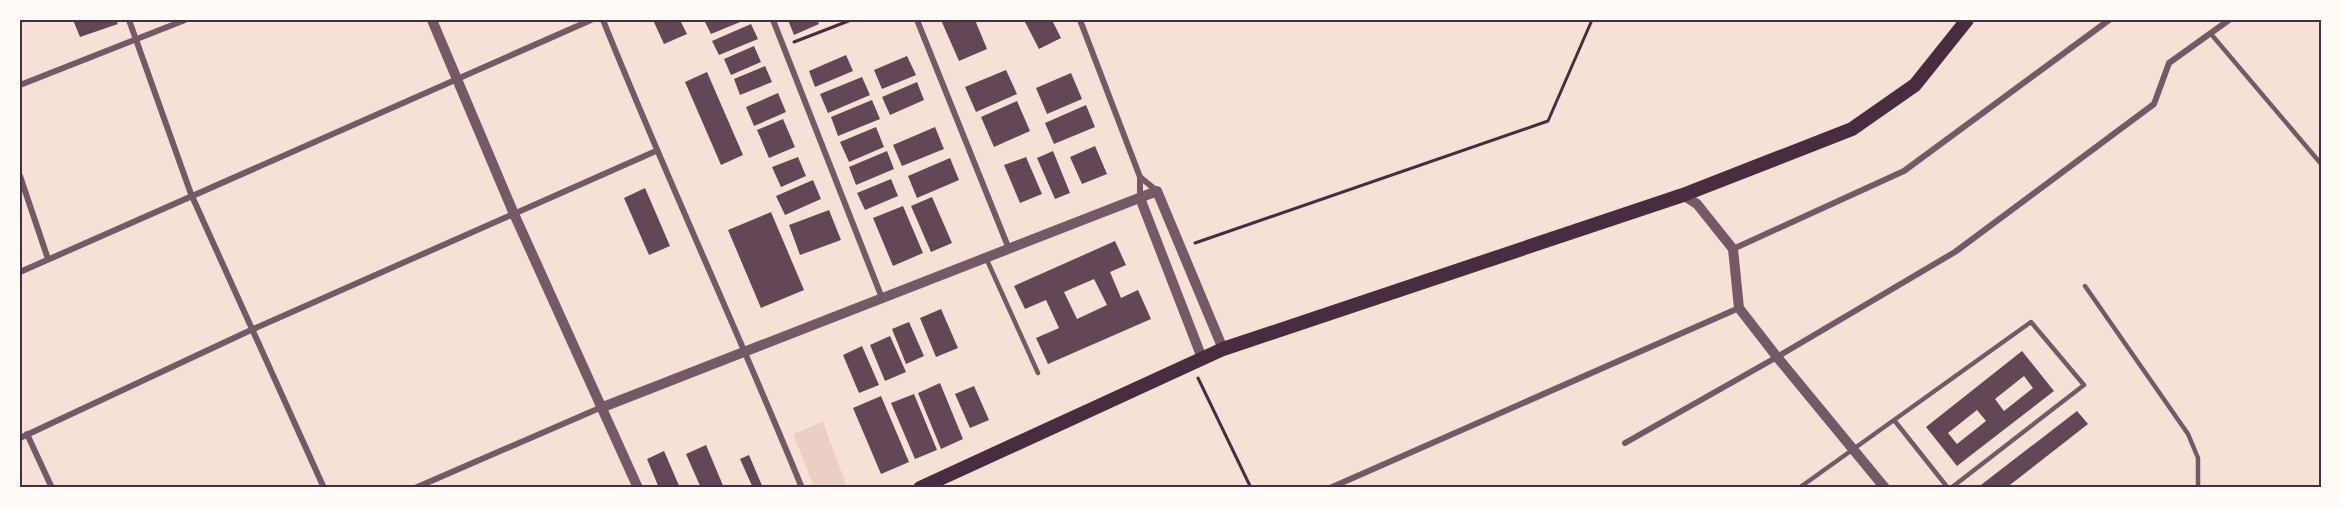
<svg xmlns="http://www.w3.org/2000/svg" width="2341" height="507" font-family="'Space Grotesk',sans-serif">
  <rect width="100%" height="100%" fill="#f7e1d7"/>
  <path fill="#ebcfc5" d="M823,422l24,65h-33l-21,-53z"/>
  <path fill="#644757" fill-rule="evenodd" d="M73,20h43l2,4 -38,13z
    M653,20h27l7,14 -23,10z
    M704,20h41l-34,14z
    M788,20h29l2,4 -25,11z
    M941,20h34l12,29 -28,12z
    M1024,20h28l9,18 -22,11z
    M751,24l7,15 -39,16 -7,-14z
    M754,46l7,16 -30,13 -7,-16z
    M846,55l7,16 -38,16 -6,-16z
    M907,56l9,19 -34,14 -8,-19z
    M765,66l7,16 -32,13 -6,-16z
    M1006,70l11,24 -41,18 -11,-25z
    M707,72l36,83 -22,10 -36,-83z
    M1071,73l11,26 -35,15 -11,-26z
    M862,77l8,18 -42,18 -8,-19z
    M917,82l7,18 -34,15 -8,-18z
    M778,93l8,19 -32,14 -8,-19z
    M872,100l8,19 -42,17 -7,-19z
    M1017,101l13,30 -36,16 -13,-30z
    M1086,105l9,22 -41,17 -9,-21z
    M783,119l12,28 -26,11 -12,-28z
    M876,127l8,20 -35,15 -9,-20z
    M935,127l9,22 -42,17 -9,-21z
    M1095,146l12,28 -25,10 -12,-27z
    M887,151l7,18 -38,16 -7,-18z
    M1053,151l17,42 -15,6 -18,-41z
    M798,157l8,19 -25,11 -9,-20z
    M1026,157l16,37 -22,9 -16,-38z
    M950,158l9,22 -42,18 -9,-22z
    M891,179l7,17 -33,14 -8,-17z
    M813,180l8,19 -36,16 -9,-19z
    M645,188l25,58 -21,9 -25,-57z
    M932,197l20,46 -21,9 -20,-46z
    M903,206l20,47 -30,13 -20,-48z
    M829,210l12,30 -41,15 -11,-30z
    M771,212l33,78 -43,18 -33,-78z
    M1115,241l11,24 -16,7 11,26 17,-8 13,29 -103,45 -12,-26 23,-10 -13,-28 -21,9 -11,-23zM1094,279l13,26 -30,14 -13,-27z
    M941,309l17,39 -22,9 -16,-39z
    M909,322l15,34 -18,8 -14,-35z
    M890,336l16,36 -21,9 -15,-36z
    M862,346l17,39 -20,8 -16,-38z
    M2022,351l32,40 -97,75 -31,-39zM2024,376l9,12 -29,23 -9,-12zM1977,410l9,11 -29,23 -9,-11z
    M940,383l23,56 -22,10 -23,-56z
    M974,386l15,34 -19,8 -15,-34z
    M914,394l23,56 -22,9 -24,-56z
    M881,396l28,66 -28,12 -28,-66z
    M2077,411l11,13 -82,64h-29z
    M706,445l18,43h-23l-15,-34z
    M664,451l16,37h-21l-12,-29z
    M749,455l14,33h-10l-13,-29z"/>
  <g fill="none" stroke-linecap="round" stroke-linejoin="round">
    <path stroke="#4a2c40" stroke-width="3" d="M794,42l57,-22
      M1195,243l353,-122 44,-101
      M1198,378l53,110"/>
    <path stroke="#755966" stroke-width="4.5" d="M2211,34l111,131
      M986,258l52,115
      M2085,286l103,148 10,24v30
      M1894,420l54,68
      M1799,488l232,-166 53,63 -133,103"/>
    <path stroke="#755966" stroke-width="6" d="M129,20l62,174 133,294
      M603,20c63,157 135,311 199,468
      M773,20l109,278
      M917,20l92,229
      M1080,20l60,157v21
      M20,85l165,-65
      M20,176l28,83
      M1140,177l17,14
      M1733,249l171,-78 205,-151
      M20,272l571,-252
      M27,434l25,54
      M20,438l231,-108 405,-179
      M1625,443l152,-86 178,-105 199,-148 15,-41 60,-43
      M415,488l187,-81
      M1330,488l409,-180"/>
    <path stroke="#755966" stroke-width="10" d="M432,20l82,194 124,274
      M1683,195l14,9 36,45 6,59 38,49 108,131
      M1140,198l62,160
      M603,407l554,-216 66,158"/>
    <path stroke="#4a2c40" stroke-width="14" d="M920,488l303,-139 460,-154 169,-66 63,-44 52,-65"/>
  </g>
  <rect width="2341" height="507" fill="none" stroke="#fffaf5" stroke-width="42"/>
  <rect x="21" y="21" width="2299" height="465" fill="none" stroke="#4a2c40" stroke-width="2"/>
</svg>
